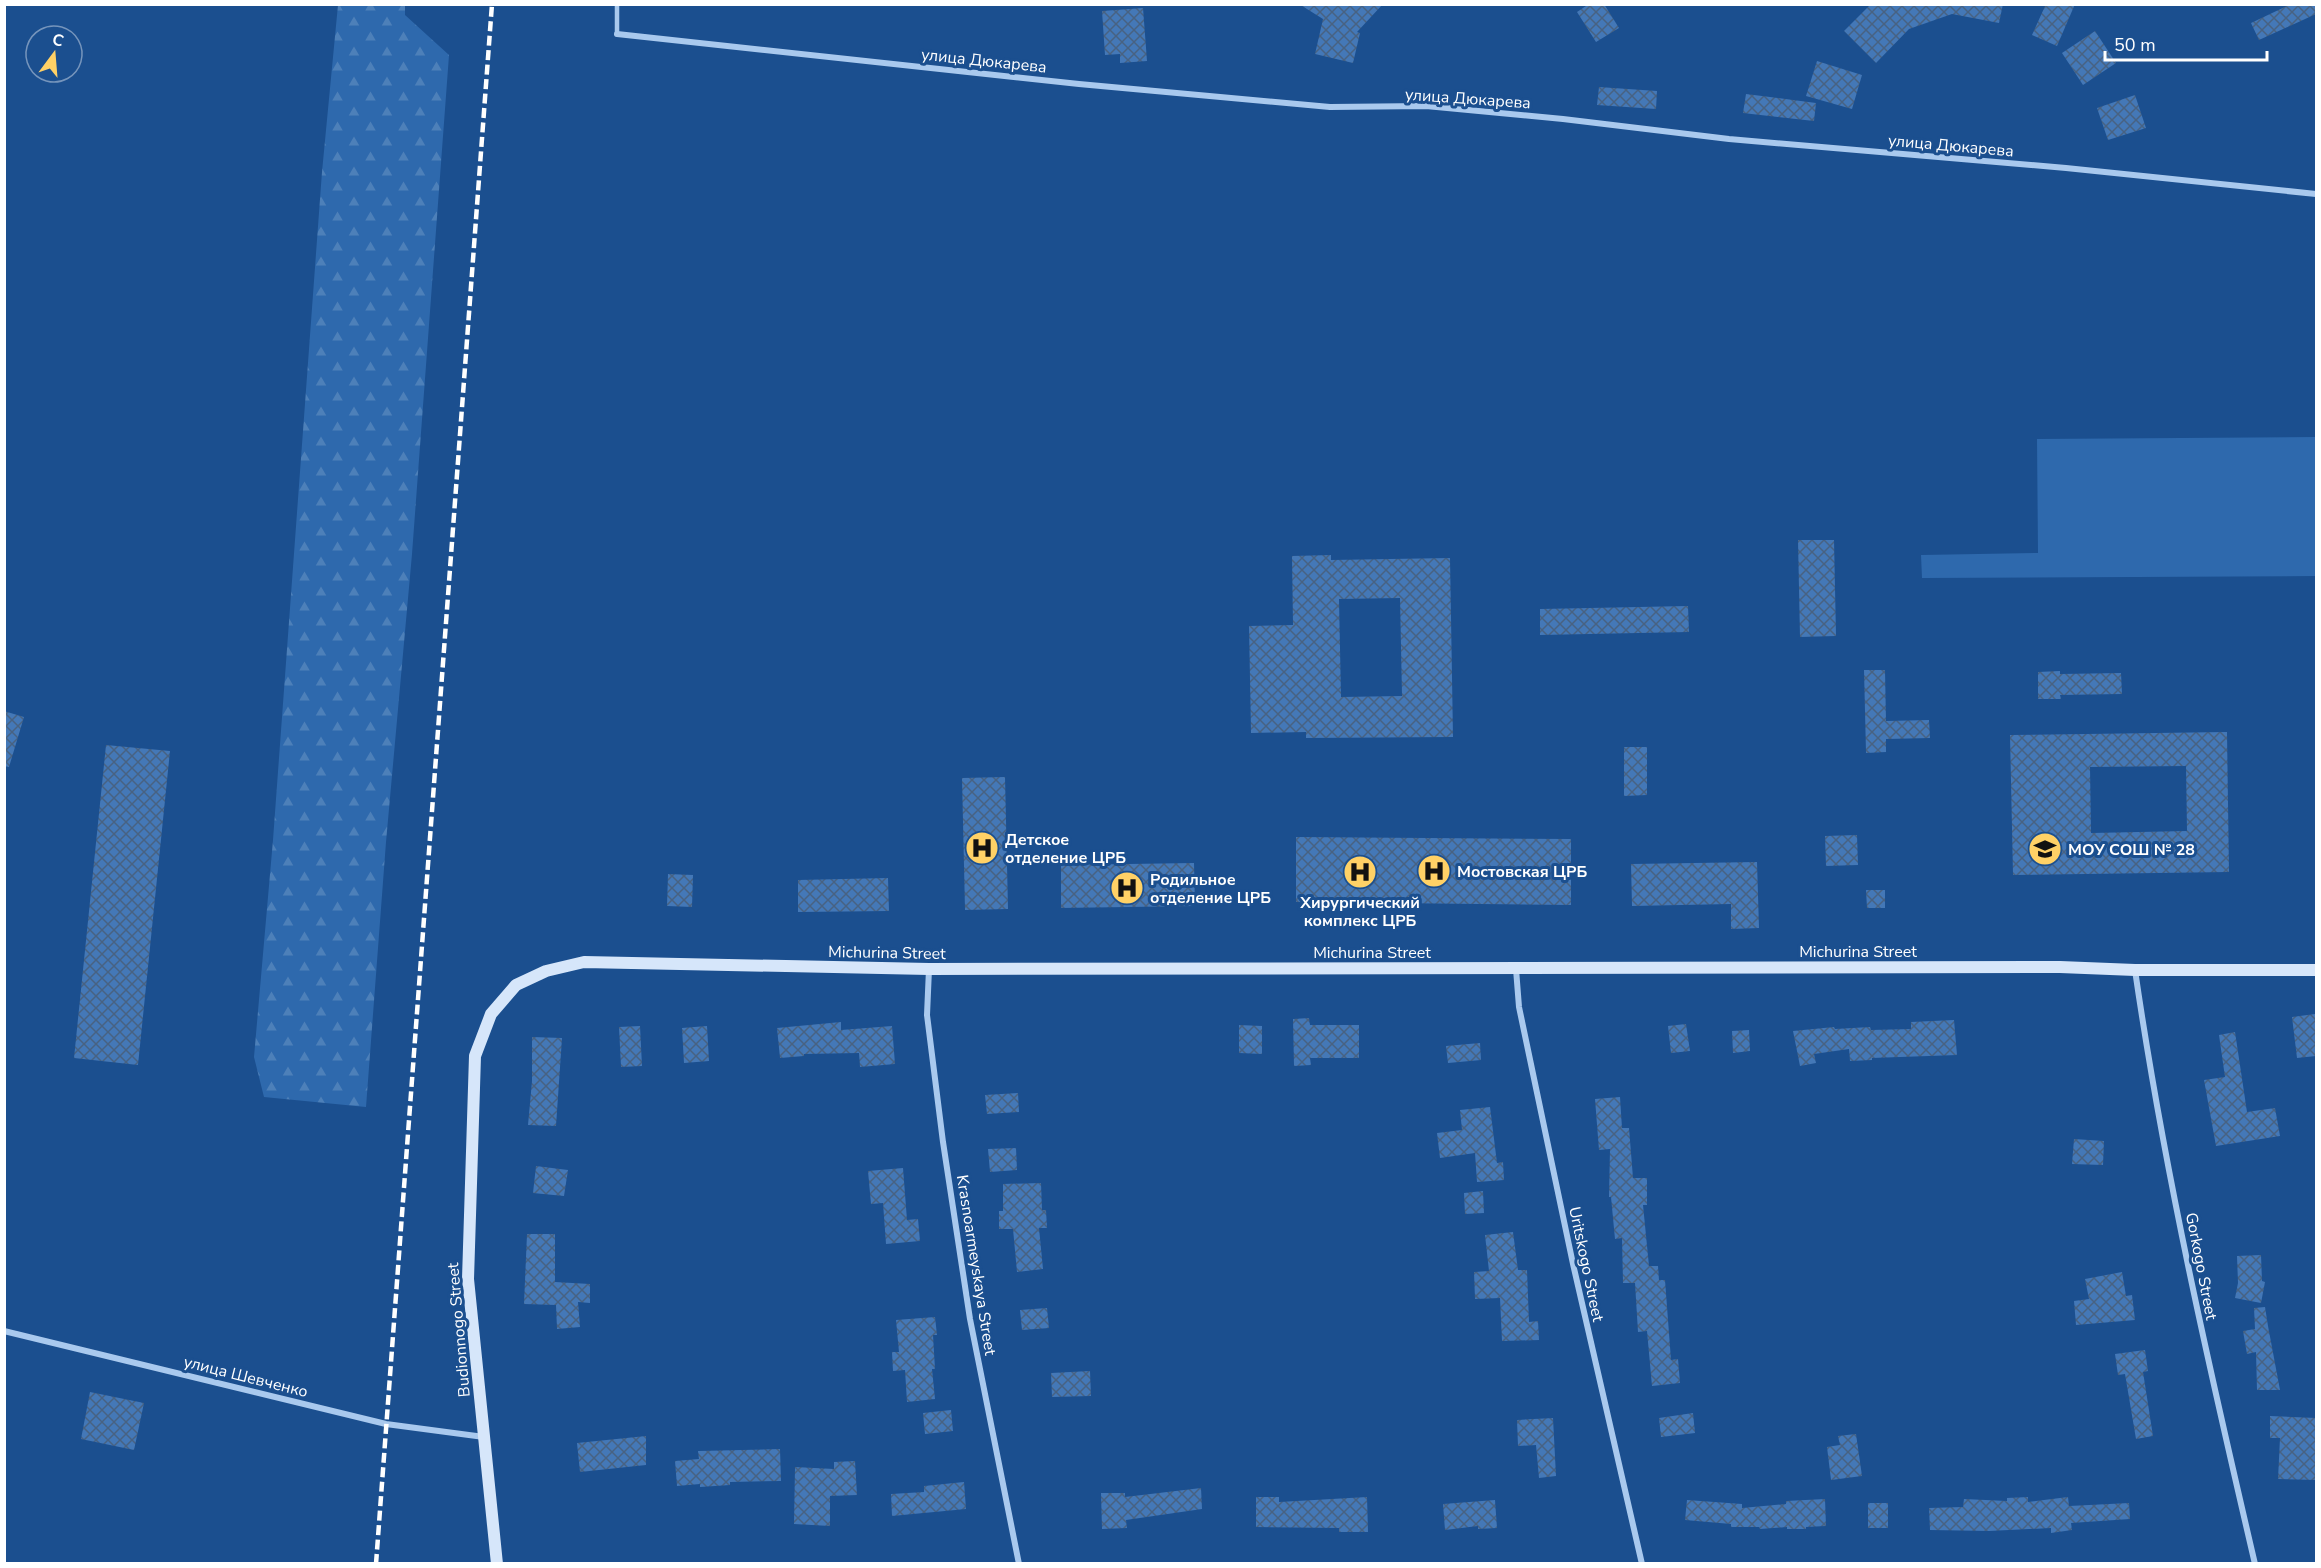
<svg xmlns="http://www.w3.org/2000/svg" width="2321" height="1568" font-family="'Nunito Sans',sans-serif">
  <defs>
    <pattern id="forest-firs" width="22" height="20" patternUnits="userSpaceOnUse" patternTransform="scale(1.5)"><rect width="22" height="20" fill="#2e69ad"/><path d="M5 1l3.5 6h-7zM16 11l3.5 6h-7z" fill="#4d80b9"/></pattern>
    <pattern id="building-cross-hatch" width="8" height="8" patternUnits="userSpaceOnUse" patternTransform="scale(1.5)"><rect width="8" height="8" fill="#4478b7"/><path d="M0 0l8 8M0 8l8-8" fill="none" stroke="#486282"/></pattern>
  </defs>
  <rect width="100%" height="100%" fill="#1b4f8f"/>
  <path fill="url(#forest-firs)" d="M338,5h67v10l44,40 -37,499 -26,288 -20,265 -102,-10 -10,-40 19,-217 49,-668z"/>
  <path fill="#2e69ad" d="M2316,437v139l-394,2 -1,-23 117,-2 -1,-114z"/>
  <path fill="url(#building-cross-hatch)" fill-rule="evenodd" d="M1299,4h84l-26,28 3,1 -7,30 -38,-9 8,-35z
    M1589,4h15l15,24 -23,14 -19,-30z
    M1871,4h132l-4,19 -47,-9 -43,15 -33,34 -32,-32z
    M2046,4h29l-18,42 -25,-11z
    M2291,4h25v10l-57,26 -8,-17z
    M1143,8l4,53 -27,2v-9l-15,1 -3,-44z
    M2095,31l21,32 -33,22 -21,-32z
    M1817,61l45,14 -10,34 -46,-13z
    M1599,87l58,4 -1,18 -59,-4z
    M1746,94l70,9 -2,18 -71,-8z
    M2135,95l11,33 -38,12 -11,-32z
    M1798,540h36l2,96 -36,1z
    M1331,555v5l119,-2 3,179 -147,1v-6l-55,1 -2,-107 44,-1 -1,-69zM1400,598l2,98 -61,1 -2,-98z
    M1688,606l1,26 -149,3v-26z
    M1864,670h21l1,51 43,-1 1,18 -44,1v13l-20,1z
    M2060,671v3l61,-1 1,21 -62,1 1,4h-23v-27z
    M4,711l20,6 -15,50 -5,-1z
    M2227,732l2,140 -216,3 -3,-140zM2186,766l1,65 -96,2 -1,-66z
    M106,745l64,6 -32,314 -64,-7z
    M1624,747h23v48l-23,1z
    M1005,777l3,132 -43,1 -3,-132z
    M1857,835l1,30 -32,1 -1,-30z
    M1296,837l275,2v66l-275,-3z
    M1757,862l2,66 -28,1v-25l-99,2 -1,-42z
    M1194,863l1,43 -134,2v-43z
    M668,874l25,1 -1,32 -25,-1z
    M888,878l1,33 -91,1v-32z
    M1866,890h19v18h-18z
    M2315,1014l1,42 -19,2 -5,-41z
    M1309,1018l1,7h49v33h-49l1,7 -17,1 -1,-47z
    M1954,1020l3,35 -85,3v2l-22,1 -1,-12 -35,5 2,9 -16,3 -7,-35 41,-4 1,2 35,-2 1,3 40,-1v-7z
    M841,1022v8l51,-4 3,38 -35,3 -1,-14 -55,1v2l-24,2 -3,-30z
    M1686,1024l4,27 -19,2 -3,-27z
    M1239,1025l23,1v28l-23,-1z
    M640,1026l2,40 -21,1 -2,-40z
    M707,1026l2,35 -25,2 -2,-35z
    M1749,1030l1,21 -17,2 -1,-22z
    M2235,1032l12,80 28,-4 5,28 -64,10 -12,-66 21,-3 -6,-42z
    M532,1037l30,1 -6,88 -28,-1 4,-44z
    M1480,1043l1,17 -33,3 -2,-17z
    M1018,1093l1,19 -32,2 -2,-19z
    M1620,1097l2,31h7l4,50h14v27h-4l6,61h9l1,14h6l6,80 7,-1 2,24 -28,3 -5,-55 -9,1 -3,-49h-12l-1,-45 -7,1 -4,-42h-2l1,-48 -11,1 -4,-51z
    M1490,1107l7,56 6,-1 1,18 -27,2 -2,-29 -35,5 -3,-25 25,-3 -2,-20z
    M2074,1139l30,2 -1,24 -31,-1z
    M1016,1148l1,22 -27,2 -2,-23z
    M536,1166l32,4 -4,26 -31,-3z
    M903,1168l4,52 11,-1 2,22 -34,3 -3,-41 -12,1 -3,-33z
    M1041,1183l1,27h4l1,18h-8l4,41 -26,3 -4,-43h-14v-18h4v-27z
    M1483,1191l1,22 -19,1 -1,-21z
    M1513,1232l5,38h9l2,52 9,-1 1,19 -37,1 -2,-43 -25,1 -1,-27 15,-1 -4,-36z
    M527,1234h28v48l35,2v19l-12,-1 2,25 -23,2 -1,-24 -32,-1z
    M2261,1255l1,26 3,1 -4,21 -26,-5 3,-15 -1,-27z
    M2122,1272l4,24 6,-1 3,25 -59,5 -2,-24 15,-2 -4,-20z
    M2265,1307l3,19 12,64h-23l-1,-38 -9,2 -4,-23 12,-2 -1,-21z
    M1047,1308l2,20 -27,2 -2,-20z
    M935,1317l2,18h-4l2,34h-3l3,30 -28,3 -2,-32 -12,1 -1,-19h7l-3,-32z
    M2145,1350l3,21 -5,1 10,64 -17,3 -11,-65 -7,1 -3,-21z
    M1090,1371l1,25 -39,1 -1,-24z
    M90,1392l54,11 -10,47 -53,-11z
    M951,1410l2,21 -28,3 -2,-21z
    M1693,1413l2,20 -34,4 -2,-19z
    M2270,1416l46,2v62l-38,-1 2,-41h-10z
    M1553,1418l3,58 -17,2 -3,-33 -18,1 -1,-26z
    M1856,1434l6,42 -31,4 -4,-33 13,-2 -2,-9z
    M646,1436v29l-66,7 -3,-29z
    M780,1449l1,32 -51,1v3l-30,2v-3l-23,2 -2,-25 24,-2 -1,-8z
    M855,1461l2,34 -27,1v30l-36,-2 1,-57 39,2v-7z
    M964,1482l2,27 -74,7 -1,-22 33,-2v-6z
    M1201,1488l1,21 -76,11 1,8 -25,1 -1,-36h24v4z
    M1256,1497h23v5l88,-5 1,35h-29v-4l-83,-1z
    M2028,1497v5l40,-5 1,9 60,-3 1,16 -59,4 1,7 -21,3v-5l-62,3 -59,-1 -1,-22 34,-1 1,-8 43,2v-3z
    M1825,1499l1,27 -20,1v2h-19v-2l-27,2 -1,-2h-28v-3l-46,-4 2,-20 55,4v4l44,-4v-3z
    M1495,1500l2,28 -19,1v-3l-33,4 -2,-26z
    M1868,1503h20v25h-20z"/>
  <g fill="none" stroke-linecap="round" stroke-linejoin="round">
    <path stroke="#a9c9ee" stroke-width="4.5" d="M617,34v-30"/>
    <path stroke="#a9c9ee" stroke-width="6" d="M617,34l462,50 251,23 96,-1 137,13 166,20 337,29 250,26
      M929,969l-2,46 16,127 27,177 49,245
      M1516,969l3,38 54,257 69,300
      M2135,970c29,200 74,397 120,594
      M4,1331l382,93 98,13"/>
    <path stroke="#d6e6fa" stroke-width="12" d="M497,1564l-29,-285 7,-223 16,-42 25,-29 30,-14 38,-9 345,7 1131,-2 75,3h181"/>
    <path stroke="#fff" stroke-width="4.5" stroke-dasharray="10 4.5" stroke-linecap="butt" d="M376,1564l116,-1560"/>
  </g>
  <defs>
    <symbol id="hospital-disc" viewBox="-11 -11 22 22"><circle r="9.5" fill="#ffd166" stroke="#1b4f8f"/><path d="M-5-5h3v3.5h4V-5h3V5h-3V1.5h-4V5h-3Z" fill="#111"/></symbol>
    <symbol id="school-disc" viewBox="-11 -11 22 22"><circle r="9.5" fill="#ffd166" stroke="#1b4f8f"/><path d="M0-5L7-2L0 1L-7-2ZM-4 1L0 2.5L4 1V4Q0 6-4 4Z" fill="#111"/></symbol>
  </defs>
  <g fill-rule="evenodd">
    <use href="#hospital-disc" x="963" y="829" width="38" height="38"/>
    <use href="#school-disc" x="2026" y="830" width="38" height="38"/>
    <use href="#hospital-disc" x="1415" y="852" width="38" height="38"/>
    <use href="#hospital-disc" x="1341" y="853" width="38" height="38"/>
    <use href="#hospital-disc" x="1108" y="869" width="38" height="38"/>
  </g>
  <g text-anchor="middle" stroke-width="6" stroke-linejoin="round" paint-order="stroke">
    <g font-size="16" fill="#fff" stroke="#1b4f8f">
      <text transform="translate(984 60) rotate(6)" y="6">улица Дюкарева</text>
      <text transform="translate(1468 98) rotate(4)" y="6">улица Дюкарева</text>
      <text transform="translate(1951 145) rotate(5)" y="6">улица Дюкарева</text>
      <text x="1858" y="957">Michurina Street</text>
      <text transform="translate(887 952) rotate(1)" y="6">Michurina Street</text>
      <text x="1372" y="958">Michurina Street</text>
      <text transform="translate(1587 1264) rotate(78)" y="6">Uritskogo Street</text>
      <text transform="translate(977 1265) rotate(81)" y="6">Krasnoarmeyskaya Street</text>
      <text transform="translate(2202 1266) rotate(79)" y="6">Gorkogo Street</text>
      <text transform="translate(458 1330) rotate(-95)" y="6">Budionnogo Street</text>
      <text transform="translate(246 1376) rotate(14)" y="6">улица Шевченко</text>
    </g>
    <g font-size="16" font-weight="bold" fill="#fff" stroke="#1b4f8f" text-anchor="start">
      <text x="1005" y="845">Детское<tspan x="1005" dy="18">отделение ЦРБ</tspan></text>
      <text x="2068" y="855">МОУ СОШ № 28</text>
      <text x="1457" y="877">Мостовская ЦРБ</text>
      <text x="1150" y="885">Родильное<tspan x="1150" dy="18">отделение ЦРБ</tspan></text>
      <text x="1360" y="908" text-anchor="middle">Хирургический<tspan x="1360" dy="18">комплекс ЦРБ</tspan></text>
    </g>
  </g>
  <rect width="2321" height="1568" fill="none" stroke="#ffffff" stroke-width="12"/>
  <g transform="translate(54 54) rotate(16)"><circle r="28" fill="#1b4f8f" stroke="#7695bc" stroke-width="1.5"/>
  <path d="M0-4.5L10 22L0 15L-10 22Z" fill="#ffd166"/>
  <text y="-9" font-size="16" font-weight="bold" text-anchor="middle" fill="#ffffff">С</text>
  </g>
  <path d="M2105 51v9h162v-9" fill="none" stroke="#ffffff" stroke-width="3"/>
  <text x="2114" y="51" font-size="18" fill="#ffffff" stroke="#1b4f8f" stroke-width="4.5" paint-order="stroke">50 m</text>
</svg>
